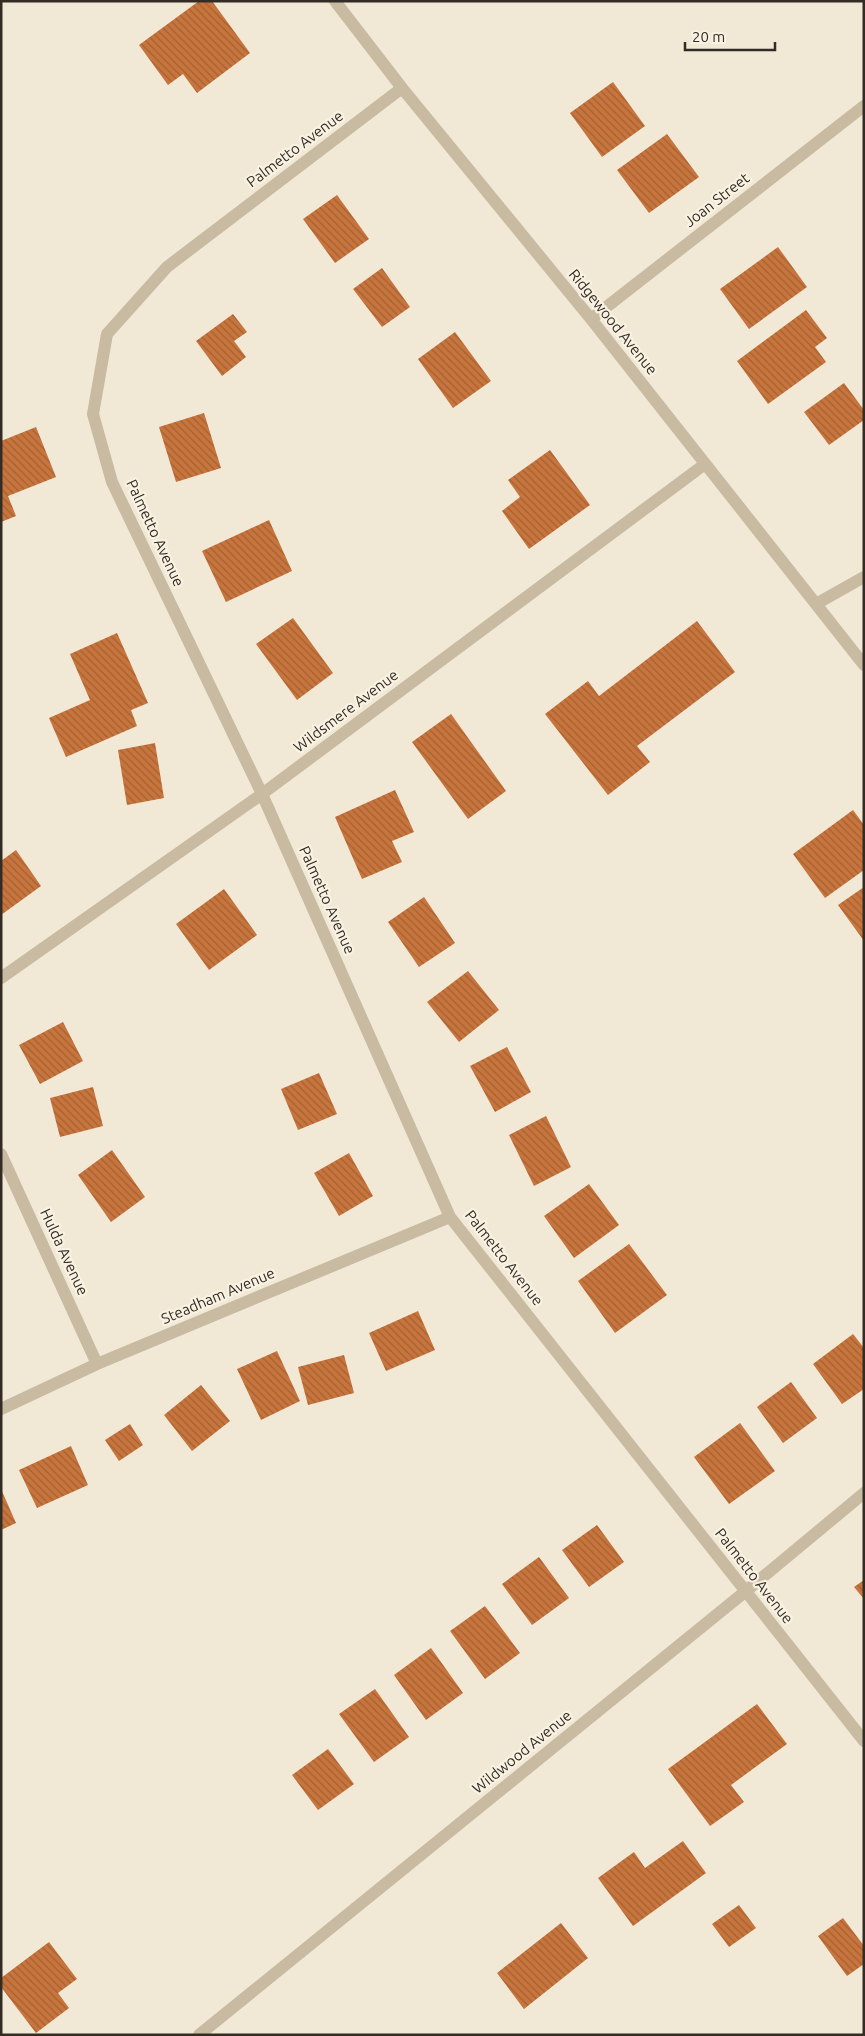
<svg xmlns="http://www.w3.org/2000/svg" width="865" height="2036" font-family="Ubuntu,sans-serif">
  <defs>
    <pattern id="building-back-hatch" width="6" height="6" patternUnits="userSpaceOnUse" patternTransform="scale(1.25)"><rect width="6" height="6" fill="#c8753d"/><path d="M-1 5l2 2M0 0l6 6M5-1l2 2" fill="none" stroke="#a36033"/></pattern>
  </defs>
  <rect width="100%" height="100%" fill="#f1e9d6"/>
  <path fill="url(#building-back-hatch)" d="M199,1h13l38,52 -53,40 -14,-19 -15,11 -29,-40z
    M613,82l32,44 -43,31 -32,-44z
    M667,134l32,43 -50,36 -32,-43z
    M337,195l32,44 -34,24 -32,-44z
    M778,247l29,40 -58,42 -29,-40z
    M382,268l28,39 -28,20 -29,-38z
    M806,310l21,28 -12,9 11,15 -58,42 -31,-43z
    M233,314l14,18 -13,9 12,16 -24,19 -26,-35z
    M455,332l36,49 -38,27 -35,-49z
    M844,383l20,27v10l-35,25 -25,-33z
    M204,413l17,55 -45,14 -17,-55z
    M36,427l20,50 -48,19 8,20 -15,6v-81z
    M550,450l40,55 -61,44 -27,-38 18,-14 -12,-17z
    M269,520l23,51 -66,31 -24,-51z
    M293,618l40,55 -36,27 -41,-56z
    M697,621l38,51 -98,74 13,16 -42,33 -63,-81 43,-33 11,15z
    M117,633l31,70 -17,7 6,16 -71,31 -17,-39 41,-18 -20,-46z
    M451,714l55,77 -38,28 -56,-77z
    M155,743l9,55 -37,7 -9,-55z
    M395,790l19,42 -22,9 10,21 -40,17 -27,-62z
    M853,810l11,15v45l-39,28 -32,-44z
    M16,850l25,36 -40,29v-54z
    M864,887v54l-26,-36z
    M224,889l33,46 -48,35 -33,-46z
    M424,897l31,46 -36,24 -31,-45z
    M468,971l31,39 -40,32 -32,-40z
    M63,1022l20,39 -43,23 -21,-39z
    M507,1047l24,45 -36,20 -25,-46z
    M319,1073l18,41 -39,16 -17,-41z
    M93,1087l10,39 -43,11 -10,-39z
    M546,1116l25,51 -37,19 -25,-51z
    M112,1150l33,47 -34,25 -33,-47z
    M349,1153l24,43 -34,20 -25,-43z
    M589,1184l30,41 -45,33 -30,-42z
    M629,1244l38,51 -52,38 -37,-52z
    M418,1311l17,39 -49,21 -17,-38z
    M853,1334l11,14v41l-22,15 -29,-40z
    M277,1351l23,50 -39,19 -24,-51z
    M344,1355l10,38 -46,12 -10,-38z
    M791,1382l26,36 -34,25 -26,-36z
    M201,1385l29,36 -38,30 -28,-36z
    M740,1423l35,48 -46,33 -35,-47z
    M130,1424l13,21 -24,16 -14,-21z
    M71,1446l17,39 -51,23 -18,-38z
    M1,1489l15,34 -15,7z
    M597,1525l27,37 -35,25 -27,-37z
    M539,1557l30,41 -37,27 -30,-41z
    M864,1580v19l-10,-12z
    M485,1606l35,47 -35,26 -35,-48z
    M431,1648l32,45 -37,27 -32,-45z
    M375,1689l34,48 -35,25 -35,-48z
    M757,1704l30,40 -56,41 13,17 -34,24 -42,-57z
    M328,1749l26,35 -36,26 -26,-35z
    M683,1841l23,32 -73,53 -35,-48 36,-26 11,16z
    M739,1905l17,23 -27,19 -17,-23z
    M843,1918l21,28v18l-17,12 -29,-40z
    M561,1923l27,35 -64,51 -27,-36z
    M49,1942l28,37 -19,14 11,15 -33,25 -35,-46v-9z"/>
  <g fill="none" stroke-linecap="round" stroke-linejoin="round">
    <path stroke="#c9baa2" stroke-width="12" d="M335,1l67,87 189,231 273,346
      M402,88l-235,179 -60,67 -14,80 19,68 150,312 188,423 414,524
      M591,319l273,-213
      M816,604l48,-27
      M1,978l261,-184 443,-330
      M1,1154l96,210
      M1,1409l96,-45 353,-147
      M199,2035l547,-444 118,-98"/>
  </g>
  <g text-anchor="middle" stroke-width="4.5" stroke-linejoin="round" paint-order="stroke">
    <g font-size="15" fill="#332c25" stroke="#f9f2e2">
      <text transform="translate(295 149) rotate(-37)" y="5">Palmetto Avenue</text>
      <text transform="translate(717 200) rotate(-38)" y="5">Joan Street</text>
      <text transform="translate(613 322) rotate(51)" y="5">Ridgewood Avenue</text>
      <text transform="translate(155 533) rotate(65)" y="5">Palmetto Avenue</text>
      <text transform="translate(346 711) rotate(-37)" y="5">Wildsmere Avenue</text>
      <text transform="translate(327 900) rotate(66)" y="5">Palmetto Avenue</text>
      <text transform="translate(64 1252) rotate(65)" y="5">Hulda Avenue</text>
      <text transform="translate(504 1258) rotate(52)" y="5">Palmetto Avenue</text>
      <text transform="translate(218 1296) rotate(-23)" y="5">Steadham Avenue</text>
      <text transform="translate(754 1576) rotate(52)" y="5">Palmetto Avenue</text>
      <text transform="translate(522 1752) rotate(-39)" y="5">Wildwood Avenue</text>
    </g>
  </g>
  <rect width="865" height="2036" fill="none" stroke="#332c25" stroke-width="5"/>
  <path d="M685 42v8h90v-8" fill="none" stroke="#332c25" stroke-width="2.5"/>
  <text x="692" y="42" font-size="15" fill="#332c25" stroke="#f9f2e2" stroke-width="4" paint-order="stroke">20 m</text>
</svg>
